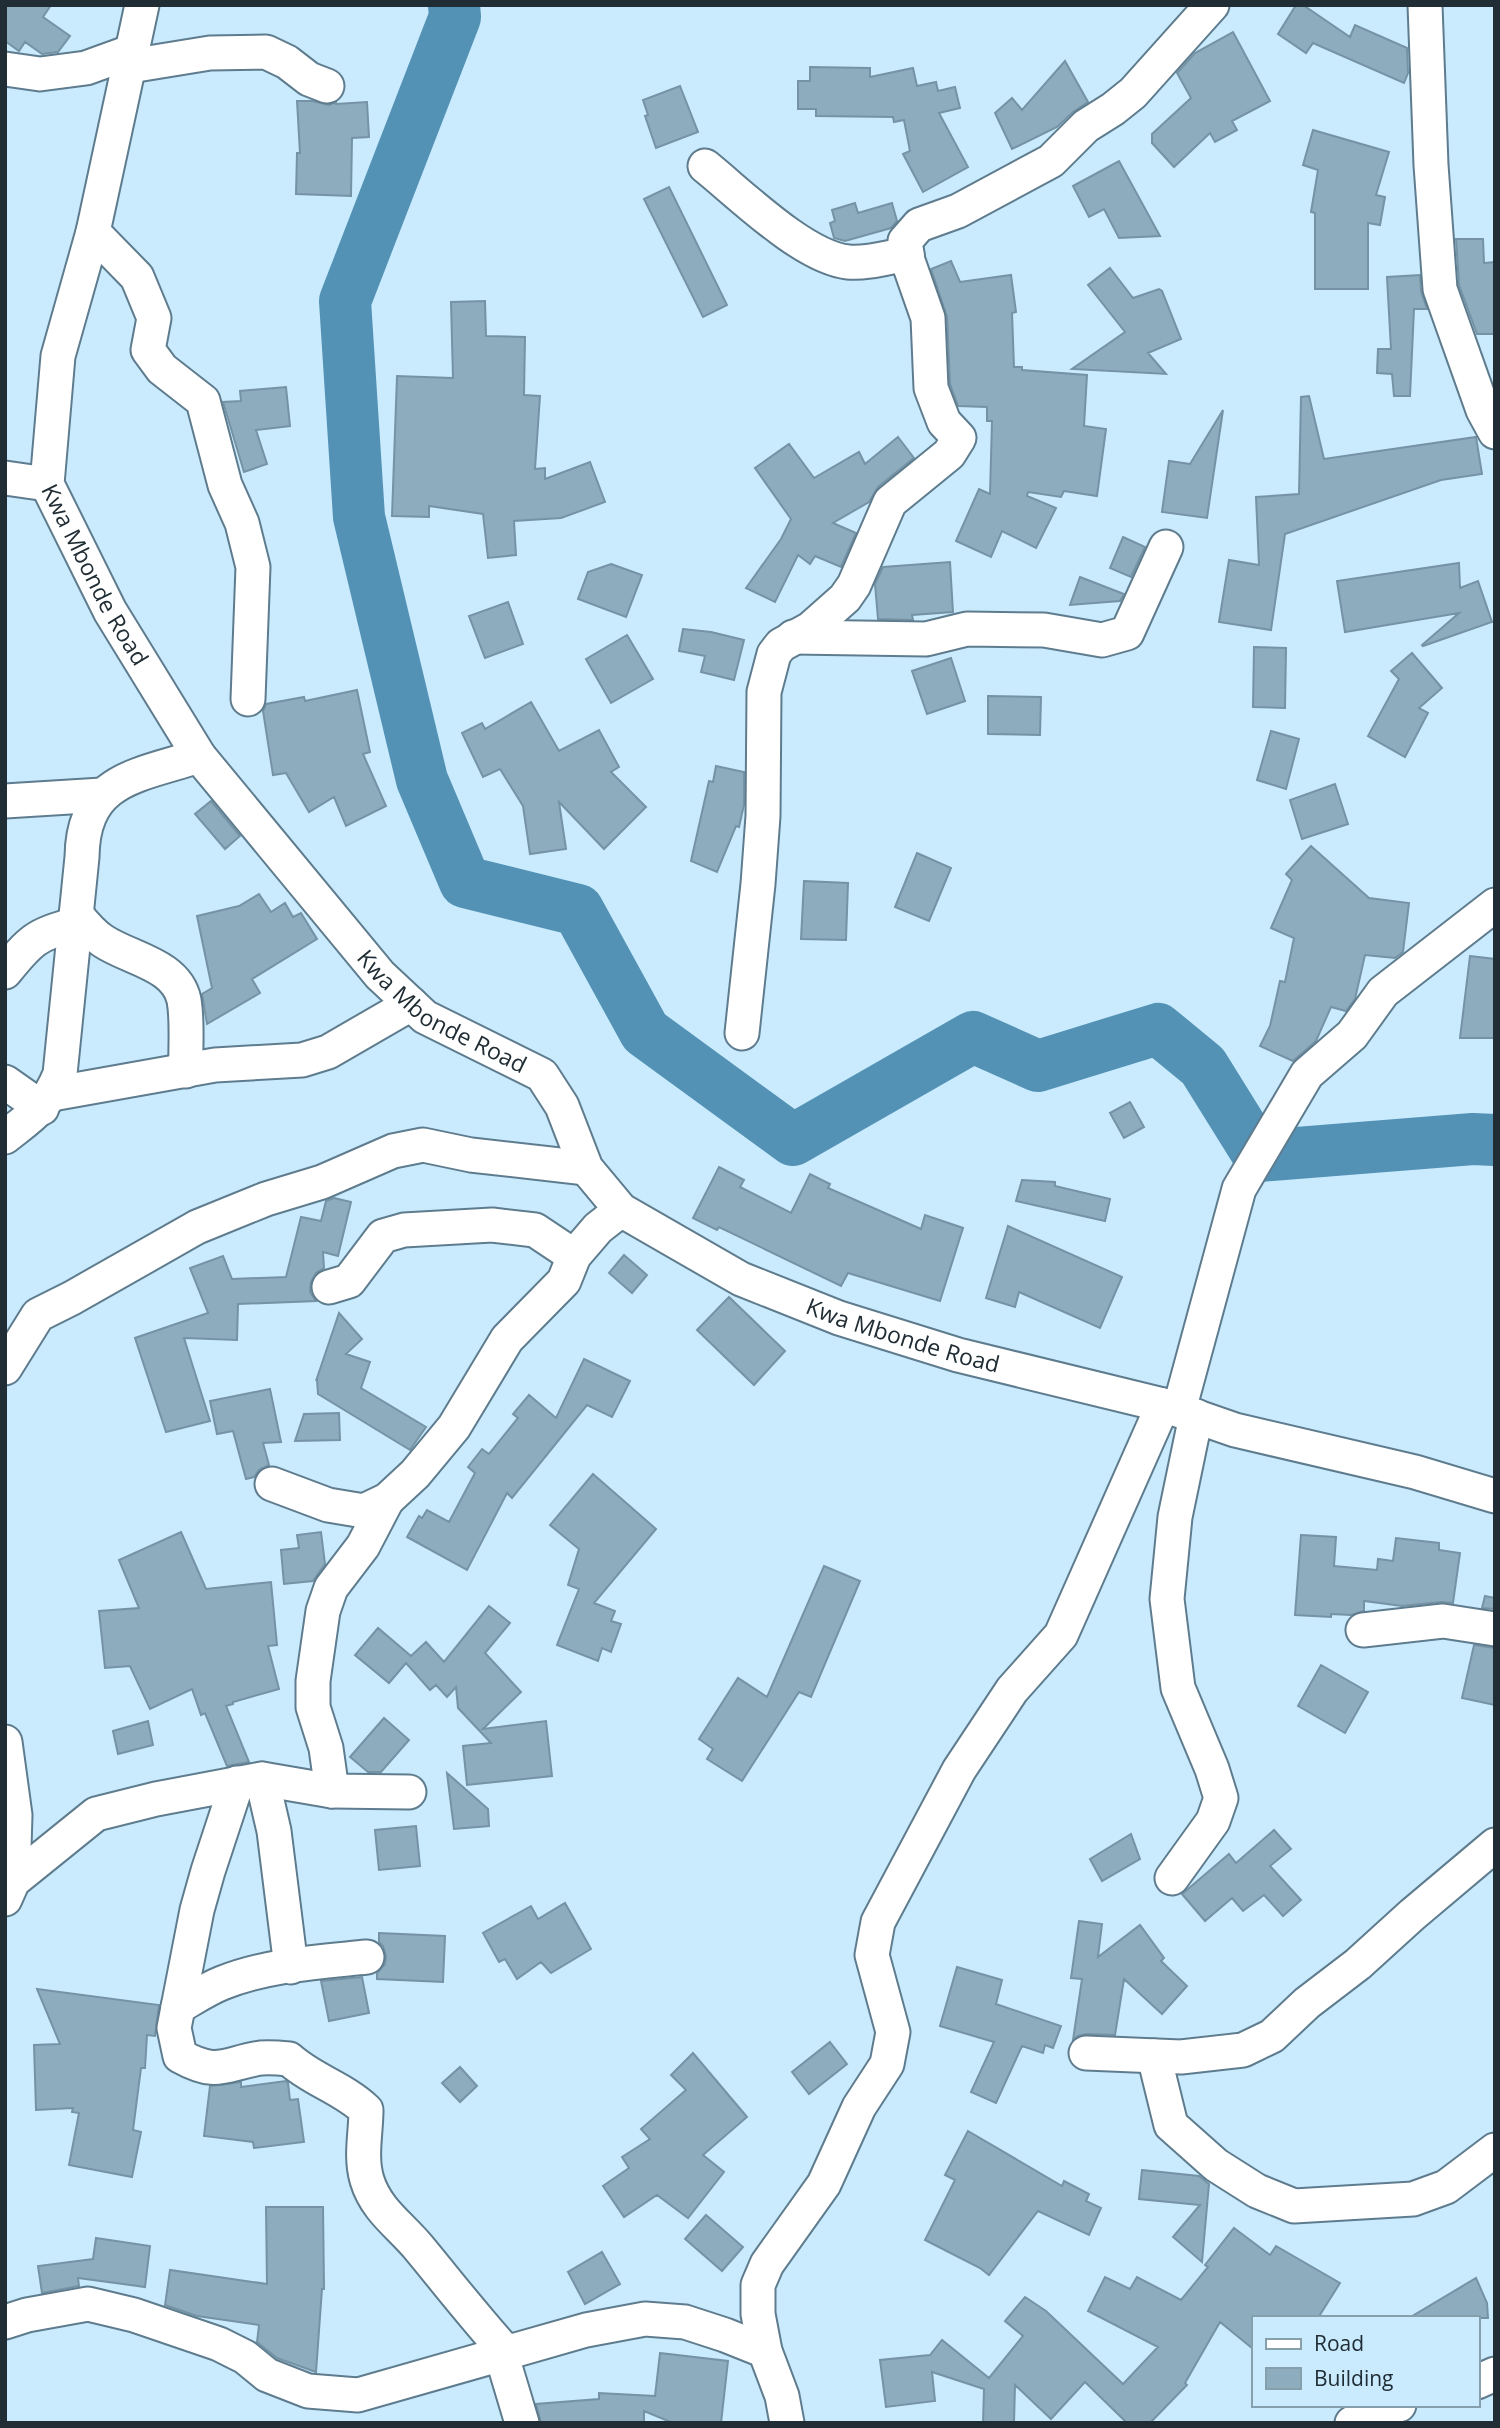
<svg xmlns="http://www.w3.org/2000/svg" width="1500" height="2428" font-family="'Open Sans',sans-serif">
  <rect width="100%" height="100%" fill="#caebfe"/>
  <g fill="none" stroke-linecap="round" stroke-linejoin="round">
    <path stroke="#5392b5" stroke-width="52" d="M454,5l1,12 -110,284 14,216 63,263 43,102 113,28 67,122 148,108 180,-103 65,29 120,-37 45,37 56,90 214,-17 22,1"/>
  </g>
  <path fill="#8dacbe" stroke="#7593a5" stroke-width="2" d="M5,5h46l-8,12 27,19 -12,16 -16,2 -17,-12 -6,9 -14,-10z
    M1296,5h7l47,32 5,-12 52,23 1,25 -4,10 -91,-40 -7,10 -28,-19z
    M1233,32l37,69 -38,20 5,9 -22,12 -5,-9 -36,34 -22,-24v-9l39,-36 -14,-25 18,-20z
    M1065,61l23,41 -15,10 -16,15 -45,22 -17,-36 17,-15 10,12z
    M810,67l60,1v9l43,-9 4,18 19,-4 2,9 17,-4 5,21 -21,5 29,54 -45,25 -20,-38 7,-3 -6,-31 -10,2 -1,-5 -77,-1v-7h-18v-28h12z
    M680,86l18,46 -42,16 -11,-32 3,-1 -5,-15z
    M297,101h15l17,4 7,-3v2l31,-2 2,35 -17,1 -1,58 -55,-2 1,-41h3z
    M1313,130l76,22 -13,43 9,2 -5,28 -12,-2v66h-53v-76l-4,-1 7,-42 -15,-5z
    M1119,161l41,75 -41,2 -15,-29 -15,8 -16,-31z
    M669,187l58,118 -24,12 -59,-118z
    M855,203l3,10 34,-10 5,18 -6,7 -46,13 -11,-3 -4,-15 5,-2 -3,-11z
    M1456,239h27l1,24 11,-1v72h-18l-18,-49z
    M951,261l9,21 51,-7 5,37 -4,1 2,54h8v3l65,5 -3,51 22,3 -9,67 -33,-5 -3,6 -33,-5 -1,4 29,12 -20,40 -34,-17 -11,26 -35,-16 23,-52 11,5 2,-73h-5v-14l-29,-1 -8,-22 -3,-67 -16,-48z
    M1110,268l23,30 26,-9 3,2 19,48 -33,14 18,21 -94,-5 53,-37 -37,-47z
    M1420,275l1,16 6,18h-13l-4,87h-16l-2,-22 -15,-1 1,-24h13l-4,-72z
    M485,301l1,35 39,1 -1,58 16,1 -5,73 10,-1v11l45,-17 15,40 -44,16 -47,3 2,34 -28,3 -5,-44 -54,-8v11l-37,-1 5,-140 56,2 -2,-76z
    M286,387l4,39 -34,4 11,34 -23,8 -21,-70 18,-1 -1,-10z
    M1309,396l15,63 152,-22 6,37 -41,6 -156,54 -14,96 -52,-8 10,-62 30,5 -3,-68 43,-3 2,-97z
    M1223,410l-16,108 -45,-6 7,-51 21,3z
    M898,437l16,21 -36,29 -9,15 -36,21 23,10 -15,34 -26,-11 -5,8 -12,-9 -23,47 -29,-14 35,-49 10,-20 -36,-51 34,-24 25,34 45,-26 6,12z
    M1123,537l22,10 -14,30 -21,-9z
    M950,562l3,50 -41,3 1,5 -35,-1 -3,-35 8,-17z
    M1459,563l1,25 18,-7 14,41 -69,24 -1,-1 37,-32 -114,19 -8,-51z
    M611,564l31,11 -16,42 -48,-18 10,-27z
    M1080,577l44,17 -4,7 -50,4z
    M508,602l15,42 -38,14 -16,-42z
    M683,629l28,3 33,8 -10,40 -33,-8 4,-16 -26,-5z
    M627,635l26,44 -42,24 -25,-44z
    M1254,647l32,1 -1,60 -32,-1z
    M1412,653l30,35 -23,20 9,5 -23,44 -37,-21 31,-57 -8,-8z
    M951,658l14,43 -38,13 -15,-43z
    M357,690l13,62 -7,2 23,52 -40,20 -12,-29 -25,15 -23,-39 -13,2 -10,-64 3,-7 38,-7 1,4z
    M988,696l53,1 -1,38 -52,-1z
    M531,702l28,49 40,-21 20,37 -8,5 35,35 -42,42 -45,-47 7,47 -36,5 -7,-48 -23,-37 -17,8 -21,-44 20,-10 3,6z
    M1271,731l28,8 -13,50 -29,-9z
    M716,766l28,6v33l-5,22 -3,-1 -19,46 -26,-11 18,-80 4,1z
    M1335,784l13,40 -46,15 -12,-39z
    M211,801l29,35 -15,13 -30,-35z
    M1311,846l58,52 40,5 -6,49 -8,6 -30,-3 -10,44 -9,12 -15,-4 -15,34 -23,20 -33,-15 10,-20 10,-45 5,1 9,-44 -23,-10 21,-48 -6,-6z
    M917,853l34,15 -22,53 -34,-14z
    M804,881l44,2 -2,57 -45,-1z
    M259,894l12,18 14,-9 8,14 8,-4 16,26 -65,40 8,14 -53,31 -5,-30 10,-6 -15,-72 42,-10z
    M1470,956l25,3v79h-35z
    M1130,1102l14,25 -20,11 -14,-25z
    M719,1167l25,13 -4,7 51,26 19,-39 20,10 -2,4 93,41 4,-14 38,13 -23,73 -92,-28 -7,13 -122,-59 -2,3 -24,-12z
    M1022,1180l33,2v4l55,13 -5,22 -89,-20z
    M334,1198l17,4 -13,54 -15,-4 1,16 -8,5 -5,9 -1,10 6,9 -78,3 -1,36 -53,-2 26,83 -44,11 -31,-94 73,-25 -18,-45 33,-12 9,23 54,-2 15,-60 20,4 5,-20z
    M1008,1226l114,51 -22,51 -81,-36 -4,15 -29,-9z
    M624,1255l23,20 -15,18 -23,-20z
    M729,1297l56,54 -31,34 -57,-55z
    M339,1313l23,26 -16,15 24,8 -9,26 65,39 -16,23 -92,-56 -1,-14 -1,1z
    M584,1359l46,22 -18,36 -25,-12 -75,93 -5,-5 -40,77 -60,-33 12,-21 3,2 5,-8 22,12 26,-49 -7,-6 14,-18 7,5 29,-36 -5,-4 16,-19 27,23z
    M270,1389l11,53 -18,1 6,22 -10,5 -5,7 -8,2 -13,-48 -16,3 -7,-33z
    M339,1413l1,27 -45,1 9,-27z
    M593,1474l63,55 -62,74 21,8 -4,10 10,3 -10,28 -9,-4 -4,13 -41,-16 22,-56 -11,-4 11,-36 -29,-24z
    M181,1532l25,57 65,-7 6,63 -9,1 11,43 -46,13v2l-7,2 23,56 -22,4 -22,-53 -4,2 -9,-26 -42,20 -20,-43 -25,2 -6,-57 40,-3 -20,-48z
    M321,1532l4,32 -12,17 -29,3 -3,-34 18,-2 -2,-13z
    M1301,1535l35,2 -2,29 43,4 1,-11 15,2 3,-23 43,5v7l21,3 -7,50 -12,-1 -39,4 -38,-5v10l-13,4 -20,-1v3l-36,-2z
    M824,1566l36,15 -49,116 -12,-5 -57,89 -35,-22 6,-10 -14,-10 39,-61 29,19z
    M1485,1596l10,2v11l-13,-1z
    M489,1606l21,17 -25,30 36,39 -38,37 63,-8 6,55 -85,9 -4,-39 28,-3 -33,-35 -2,-21 -9,10 -11,-12 -6,5 -24,-27 -17,20 -34,-28 23,-27 33,28 15,-14 18,20z
    M1474,1645l21,3v57l-33,-7z
    M1321,1665l47,27 -23,41 -47,-27z
    M384,1718l25,22 -28,32h-13l-18,-15z
    M148,1721l5,24 -35,9 -5,-23z
    M447,1773l41,36 1,17 -35,3z
    M416,1826l4,40 -41,4 -4,-40z
    M1274,1830l17,19 -21,17 31,34 -18,16 -19,-21 -21,16 -11,-13 -27,23 -23,-27 47,-40 7,9z
    M1131,1834l9,25 -38,22 -12,-22z
    M565,1903l26,46 -40,24 -10,-11 -24,17 -12,-20 -6,3 -16,-29 48,-27 7,13z
    M1079,1921l23,3 -4,33 42,-32 24,33 -3,3 26,25 -25,28 -38,-35 -9,56 -29,-1 -8,2 -5,4 9,-61 -11,-1z
    M379,1933l66,3 -2,46 -66,-3v-6l8,-9 1,-8 -3,-10 -4,-4z
    M957,1967l45,13 -6,24 65,22 -8,22 -8,-3 -2,8 -21,-7 -26,57 -25,-11 23,-50 -54,-16z
    M362,1977l7,36 -40,8 -8,-40z
    M37,1989l122,16 -4,31 -8,-1 -2,33h-4l-8,62 8,2 -9,45 -63,-12 10,-52 -7,-1 1,-4 -37,2 -2,-65 26,-1z
    M830,2042l17,22 -38,30 -17,-22z
    M693,2053l54,64 -44,38 21,17 -36,46 -31,-23 -33,22 -21,-31 26,-18 -7,-11 28,-18 -9,-10 45,-39 -15,-15z
    M460,2067l17,19 -17,16 -18,-19z
    M286,2081l2,2 2,17 8,-1 6,43 -50,6 -1,-6 -49,-6 6,-50 31,-4v5z
    M968,2131l94,55 2,-5 25,13 -3,7 15,7 -12,27 -51,-24 -49,64 -9,-7 -55,-28 30,-60 -10,-5z
    M1142,2170l57,6 10,8 -7,78 -29,-25 27,-32 -61,-6z
    M266,2207h57l1,82h-2l-6,83 -39,-14 -20,-16 2,-17 -62,-9 -32,-11 5,-35 97,14z
    M706,2215l37,32 -21,24 -37,-32z
    M1234,2228l36,27 6,-9 64,37 -22,35h-65v31l-33,-27 -35,61 2,2 -37,38h-23l-42,-41 -34,37 -36,-34 -1,38h-31l1,-34 -52,-17 3,29 -49,6 -6,-47 50,-5 12,-15 47,38 34,-42 -18,-15 20,-24 21,14 77,73 35,-37 -70,-36 17,-34 25,12 7,-12 44,23 27,-33 -3,-2z
    M96,2238l54,8 -5,41 -67,-9 1,8 -37,7 -4,-27 55,-7z
    M602,2252l18,32 -35,20 -17,-32z
    M1476,2278l11,25 1,15h-79z
    M660,2353l68,8 -7,62h-48l-29,-12v12h-103l-5,-19 63,-5v-6l56,3z"/>
  <g fill="none" stroke-linecap="round" stroke-linejoin="round">
    <defs>
      <g id="street">
        <path id="s1" d="M142,5l-49,227 -35,124 -11,128 63,127 89,145 181,219 45,42 117,58 20,31 24,62 35,42 120,69 98,39 119,37 205,50 72,25 180,42 80,24"/>
        <path d="M1425,5l6,160 9,124 43,121 12,22"/>
        <path d="M130,66l80,-13 56,-1 21,10 22,17 18,7"/>
        <path d="M5,69l35,5 46,-6 47,-17"/>
        <path d="M705,166c35,28 98,91 143,96 18,2 41,-5 59,-8"/>
        <path d="M93,232l44,45 17,41 -6,32 14,19 41,32 22,84 17,38 11,44 -5,132"/>
        <path d="M5,478l42,6"/>
        <path d="M793,637l133,2 41,-10 77,1 58,10 25,-7 39,-86"/>
        <path d="M5,801l97,-6"/>
        <path d="M76,914c8,10 16,20 27,27 27,18 73,23 81,59 4,23 1,47 2,71"/>
        <path d="M5,972c24,-30 32,-39 70,-47"/>
        <path d="M742,1033l16,-149 5,-68 1,-124 10,-38 7,-9 29,-16 35,-31 9,-13 36,-83 59,-48 10,-16 -15,-16 -13,-34 -3,-70 -20,-57 -3,-20 14,-16 39,-14 93,-50 35,-35 27,-17 20,-16 79,-88"/>
        <path d="M5,1082l37,26"/>
        <path d="M52,1094l163,-29 87,-5 26,-8 83,-48"/>
        <path d="M5,1137c28,-22 41,-29 55,-63l22,-217c1,-79 56,-81 117,-101"/>
        <path d="M329,1287l20,-6 34,-45 21,-6 88,-5 43,5 39,26"/>
        <path d="M5,1368l33,-53 34,-17 125,-71 69,-28 56,-17 71,-31 30,-6 48,10 115,13"/>
        <path d="M1179,1410l60,-221 68,-115 45,-39 31,-43 112,-87"/>
        <path d="M272,1484l56,21 36,6 23,-11 28,-26 39,-47 53,-88 57,-58 10,-25 24,-28 23,-18"/>
        <path d="M1363,1630l80,-9 52,8"/>
        <path d="M5,1742l10,73 -2,66"/>
        <path d="M262,1779l12,52 17,136"/>
        <path d="M237,1783l-29,88 -11,39 -23,118 6,28c38,21 43,8 81,2 9,-1 19,0 28,1 23,21 54,29 77,51 0,23 -6,47 1,70 9,30 33,45 52,68 29,35 56,70 87,104"/>
        <path d="M332,1791l-6,-43 -13,-41v-26l10,-70 8,-23 32,-42 24,-46"/>
        <path d="M1172,1878l41,-57 8,-23 -9,-29 -34,-81 -11,-89 8,-82 21,-101"/>
        <path d="M5,1899l8,-18 83,-67 60,-15 106,-20 70,12 77,1"/>
        <path d="M178,2007c14,-8 29,-18 44,-24 44,-18 97,-21 145,-26"/>
        <path d="M1086,2053l95,4 62,-7 29,-14 35,-33 51,-39 55,-50 82,-69"/>
        <path d="M1154,2056l17,69 45,40 41,26 37,15 119,-7 33,-12 49,-37"/>
        <path d="M5,2322l22,-7 61,-11 46,11 85,29 26,13 22,18 41,16 50,4 228,-65 59,-11 40,3 40,13 40,16"/>
        <path d="M501,2353l21,70"/>
        <path d="M1477,2382l18,-8"/>
        <path d="M787,2423l-5,-27 -17,-45 -7,-37v-29l9,-21 57,-80 35,-77 28,-43 6,-32 -21,-77 6,-33 81,-152 53,-80 49,-55 102,-230"/>
        <path d="M1352,2423l19,-10 28,-8"/>
      </g>
    </defs>
    <use href="#street" stroke="#5e7c8d" stroke-width="37"/>
    <use href="#street" stroke="#fff" stroke-width="33"/>
  </g>
  <g text-anchor="middle" stroke-width="5" stroke-linejoin="round" paint-order="stroke">
    <g font-size="23" fill="#202d34" stroke="#caebfe">
      <text dy="8" stroke="none"><textPath href="#s1" startOffset="592">Kwa Mbonde Road</textPath></text>
      <text dy="8" stroke="none"><textPath href="#s1" startOffset="1158">Kwa Mbonde Road</textPath></text>
      <text dy="8" stroke="none"><textPath href="#s1" startOffset="1746">Kwa Mbonde Road</textPath></text>
    </g>
  </g>
  <rect width="1500" height="2428" fill="none" stroke="#202d34" stroke-width="14"/>
  <rect x="1252" y="2316" width="228" height="91" fill="#caebfe" stroke="#869fad" stroke-width="2"/>
  <rect x="1266" y="2339" width="35" height="10" fill="#ffffff" stroke="#869fad" stroke-width="2"/>
  <text x="1314" y="2351" font-size="21" fill="#202d34">Road</text>
  <rect x="1266" y="2368" width="35" height="21" fill="#8dacbe" stroke="#869fad" stroke-width="2"/>
  <text x="1314" y="2386" font-size="21" fill="#202d34">Building</text>
</svg>
